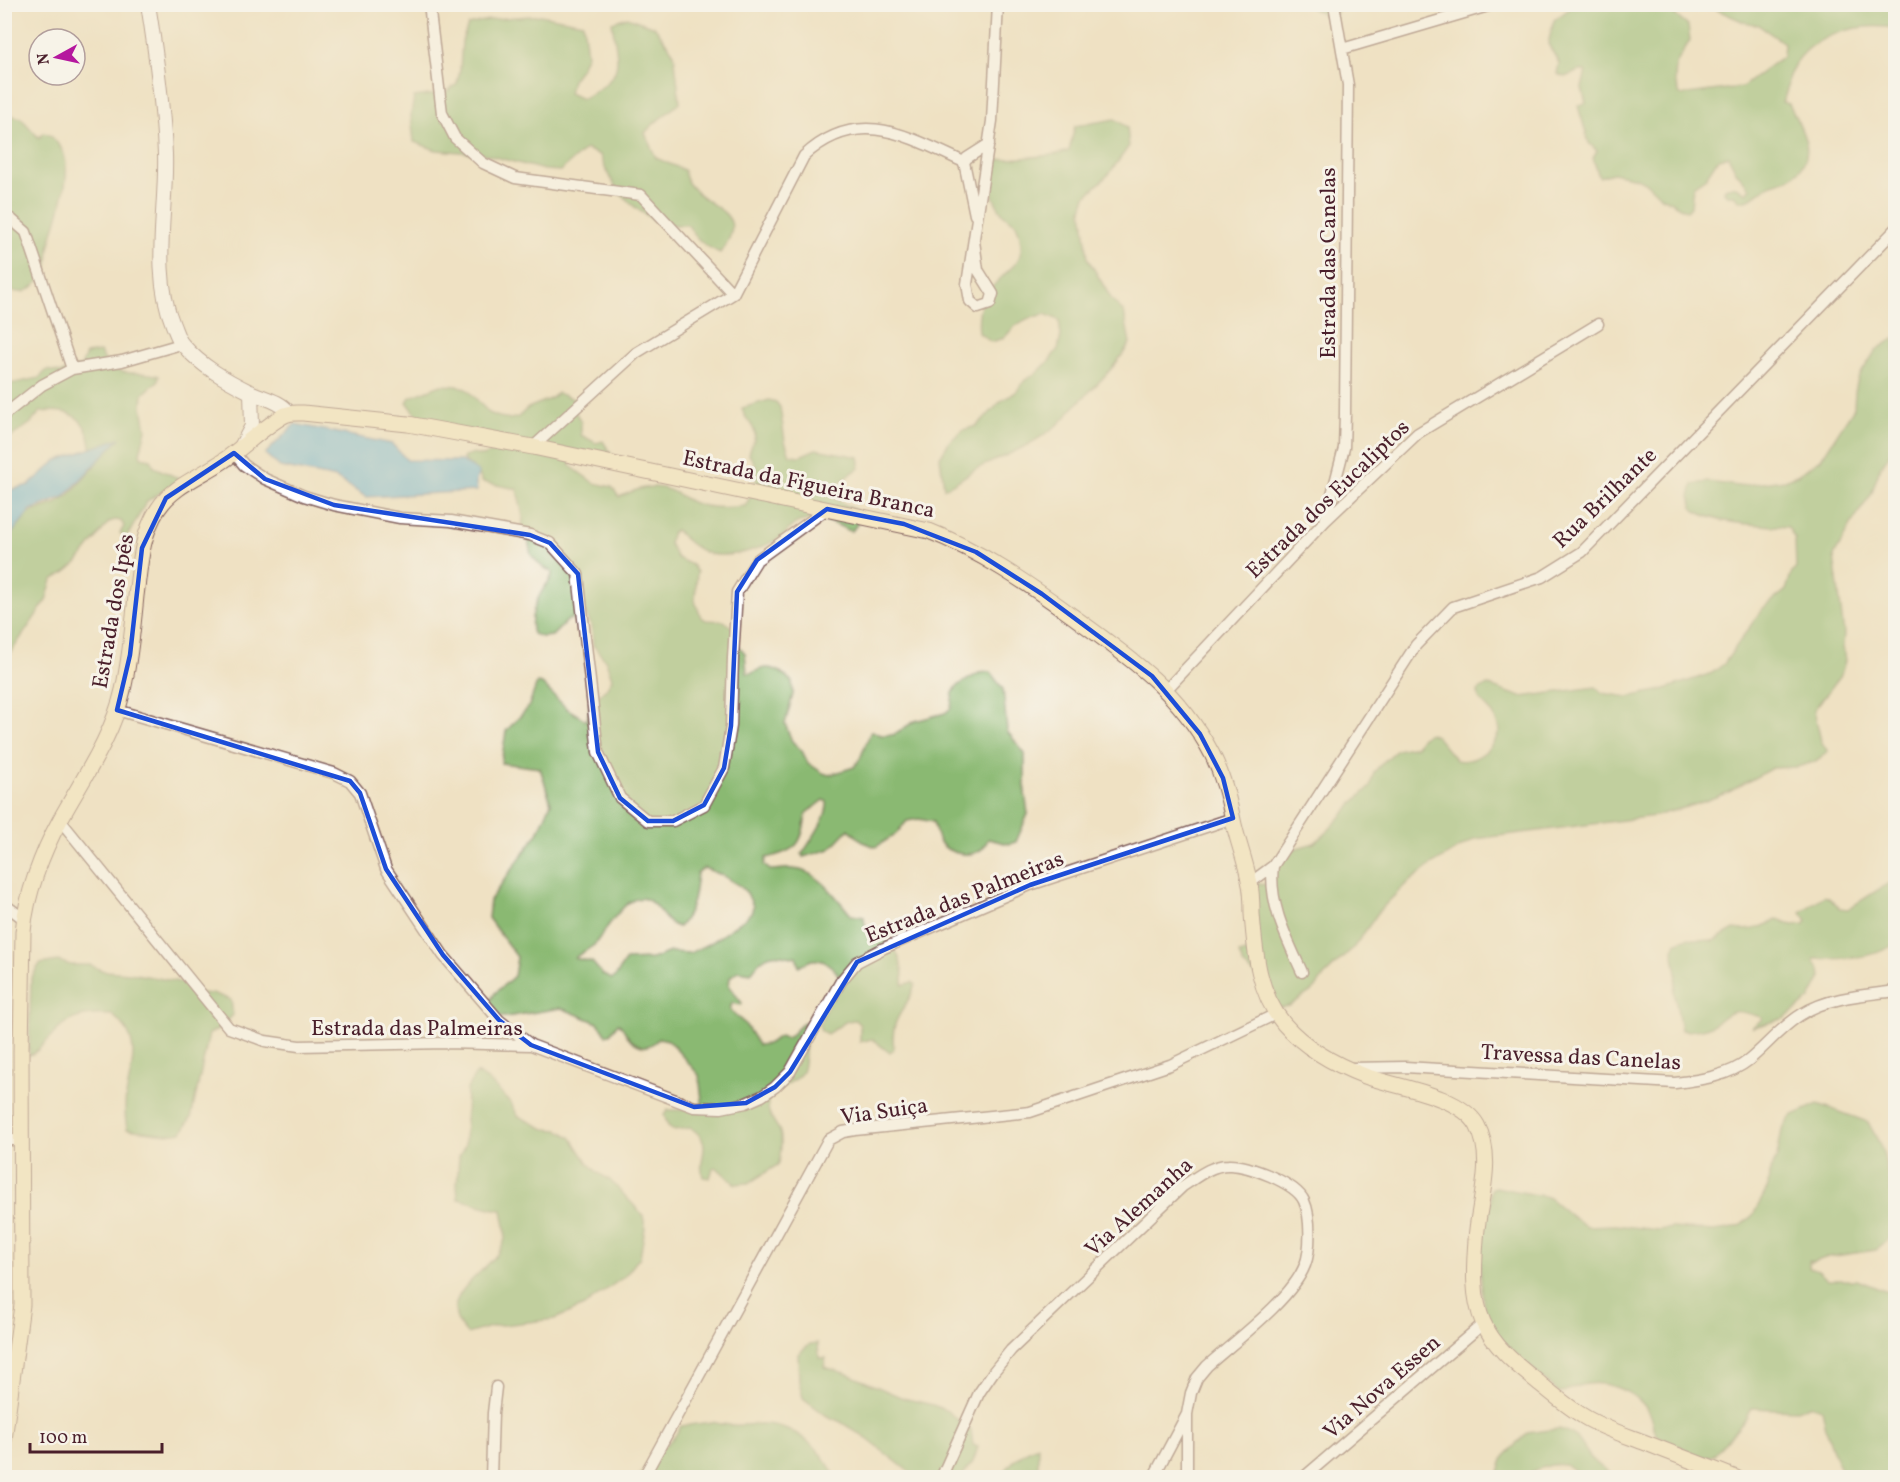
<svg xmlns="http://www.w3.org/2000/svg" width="1900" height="1482" font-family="Vollkorn,serif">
  <rect width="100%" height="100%" fill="#f7f3e8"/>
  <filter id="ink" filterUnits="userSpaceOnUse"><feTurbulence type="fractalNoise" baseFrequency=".0167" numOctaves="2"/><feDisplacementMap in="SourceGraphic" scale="12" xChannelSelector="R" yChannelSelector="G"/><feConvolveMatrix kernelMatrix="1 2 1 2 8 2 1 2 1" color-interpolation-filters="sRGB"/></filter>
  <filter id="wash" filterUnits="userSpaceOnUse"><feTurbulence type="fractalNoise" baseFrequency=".008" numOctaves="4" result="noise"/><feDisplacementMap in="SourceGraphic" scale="24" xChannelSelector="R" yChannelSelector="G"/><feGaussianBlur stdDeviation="1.35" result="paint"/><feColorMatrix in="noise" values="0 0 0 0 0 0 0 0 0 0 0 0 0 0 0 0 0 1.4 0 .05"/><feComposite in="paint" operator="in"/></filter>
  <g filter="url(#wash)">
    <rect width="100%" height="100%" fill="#efe1c3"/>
    <path fill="#8ab972" stroke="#6a6c4e" stroke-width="1.5" fill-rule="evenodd" d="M1307,5h32l-5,16z
      M1575,5h88l25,21 2,14 -14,24 -1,17 5,14 62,-8 41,-31 1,-13 -26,-18 -14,-3 -27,-12 -1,-5h179v23c-38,-6 -90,7 -106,48 -2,4 -1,9 -2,13 -1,5 -3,9 -5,13l7,2c11,23 31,50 5,71 -7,6 -18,7 -26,11 -9,6 -16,15 -28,15l-6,-6h-7l-3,-3 1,-4c8,-4 14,0 21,5l4,-5 -13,-15 -9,-17 -11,4 -11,17 -13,9 -2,21 -4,4 -27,-15 -12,-12 -11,-6 -24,-5 -14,4 -6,-19 4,-7 -8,-8 -11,-37 8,-3 -4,-15 4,-17h-7l-14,6 -8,-3 2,-11 -11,-19 6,-24z
      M540,15l43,8 4,31 -6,14 -9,12 -3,13 13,6c45,-24 36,-32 30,-77l15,-5 28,10 19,26 6,50c-12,10 -25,17 -35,30l11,25 28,12c1,5 2,10 5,14 20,27 64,27 31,69 -15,-7 -24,-13 -32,-28 -8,0 -20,1 -28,-3 -30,-12 -50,-37 -60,-67l-14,-6 -26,22 -16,-1 -60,-16 -48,-4 -22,-8 -3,-26 3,-19 31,-4 12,-9 3,-14 2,-29 6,-16c23,-8 48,-7 72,-10z
      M5,114l16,4 18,20 4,-5c8,1 9,4 14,10 22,21 -1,76 -7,101 -3,10 0,23 -5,32 -2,3 -5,4 -7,6 -13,13 -17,11 -33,8z
      M1115,119l12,8 2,19 -20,28 -23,22 -4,13 6,50 24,41 12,12 6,31c-15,25 -34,42 -54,62 -4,3 -6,7 -9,11 -23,24 -57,38 -87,51 -13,6 -22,16 -36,21l-4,-31 9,-15 14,-12 13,-4 11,-10 14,-15 15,-9 9,-12 12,-7 12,-12 9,-12 3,-13 -2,-16 -14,-6 -18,5 -12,7 -11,12 -13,4 -12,-9c-3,-26 5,-40 24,-57 7,-8 17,-13 18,-26 1,-7 -2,-21 -6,-27 -3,-3 -8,-5 -11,-8 -10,-12 -15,-29 -16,-43l9,-12c24,-3 49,-2 72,-9l6,-25z
      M1895,338v110l-15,19 -9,28 -18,26 -19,35 10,77 -1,13 2,15 -4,14 -27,35 7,31 7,11 -14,10 -17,5 -25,1 -43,24 -32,12 -42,12 -180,23 -44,26 -26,20 -25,25 -26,37 -30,29 -9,13 -26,17 -12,2 -20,-32 -14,-11 -4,-11 11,-3 5,-66 4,-2 10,3 14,-32 7,-4 24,-7 12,-10 30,-33 14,-13 4,-15 9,-10 14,-12 19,-4 6,-9 7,-4 7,3 20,24c20,4 38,-12 44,-30l-7,-16 -14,-15 -1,-8 9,-6 34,12 75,-10 6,6 26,4 34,-7 50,-17 12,-9 38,-55 24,-19 5,-16 5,-6 -1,-29 -7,-12c-31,-3 -67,-1 -94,-17l-4,-13 3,-13 16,-2 29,4 47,-6 12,-5 24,-16 33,-51 1,-16 3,-14 18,-28z
      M100,352c3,4 4,9 8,12 13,14 36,6 51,12l-1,5 -15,13 -1,12 4,24 -6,23 1,4 10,2 3,8 24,11v4l-31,19 -19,34 -4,1 -4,-3 4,-7 -3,-5 -6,-1 -6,2 -31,40 -12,10 -14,8 -6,21 -41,60v-126l16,-17 13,-7 23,-8 11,-7 26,-29c-4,-37 -9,-61 -54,-55l-9,11 -26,18v-56l34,-7 8,-8 14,3 20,-7 5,-12z
      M441,385l18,1 9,4 21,23 10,4 12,2 7,-2 10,-9 24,-10 5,-5 20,7 -5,6 9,16v13l15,8 7,-2 14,22 -46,-1 -2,3 25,18 18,4 7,10c15,-7 33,-14 50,-7 9,3 16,10 25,13 16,6 35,5 51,3 9,-15 19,-36 4,-51 1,-6 5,-14 6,-20 0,-11 -12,-16 -13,-27l27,-8 7,2 4,5 5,34 5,14 10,1 16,-7 43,8 1,6 -1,5 -26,19 -3,5 5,7 27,15 -1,5 -9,12c-7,-1 -11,-5 -17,-7 -10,-4 -22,-5 -32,-3 -12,2 -13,10 -22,16 -16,11 -51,22 -71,17 -12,-3 -26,-15 -34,-24l-4,2 -3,11 8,15 15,7 5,7 -2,29 6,16 5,3 18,1 13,10 -1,12 9,10 2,20c6,1 8,-2 14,-4 13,-4 23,5 31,13l1,12 -8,30 7,17 10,10 6,12 15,10 6,2 25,-8 6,-8 11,-28 10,4h12l22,-14 30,-8 6,-5 2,-15 4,-7 22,-13 11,-1 13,17 4,42 18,23v39l3,21 -12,28 -7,2 -21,-5c-1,3 -3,6 -5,9 -11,11 -36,6 -44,-7 -3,-5 -4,-13 -6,-19l-14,-3 -12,2 -11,13 -20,13 -13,-5 -14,-13 -19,20 -27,8 -1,-3c8,-12 27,-38 25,-52l-3,-2 -18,14c-4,31 -9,37 -40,44l-2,7 6,5c7,0 16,-2 23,-1 26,1 43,29 58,46l13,2c1,20 10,16 24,25 12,9 16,29 15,43l9,-3 3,2c-8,28 -26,31 -21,65l-4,4 -18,-14 -12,3v-17l-5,-5 -8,1 -20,13 -6,-3 -2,-6 21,-47c-5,-10 -16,-20 -28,-18 -4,1 -10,5 -13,7l-3,-11c-6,2 -8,0 -14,-1 -15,-3 -24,7 -31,18l-13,-2 -8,6 -1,9 13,17 -1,2 -9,-2 -2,7 15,14 13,21 9,-1 13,-8 5,2 4,-1 15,-15 3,4c-1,10 -1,37 -5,46 -8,14 -30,14 -34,30 -2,12 8,21 12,30 3,10 0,23 -1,32l-30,19 -14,1 -19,-17 -3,1 -3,10 -7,-1c-7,-20 13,-32 -12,-49l-17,2 -6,-4 -4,-11 4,-5h31l4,-2 -4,-33 -31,-35 -9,-2c-10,11 -18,11 -29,1 -5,-5 -6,-12 -12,-16l-7,10 -5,3 -2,-6 -6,-7 -37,-15 -55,9h-7l-8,-8 -1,-8 5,-8 19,-17 3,-19 -29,-39 2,-18 48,-67 13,-30 -11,-35 -39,-5 5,-32 22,-23 9,-25 5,1 24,24 21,13 3,-17 16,-15 6,-10 -6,-18 -13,-16 -1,-18 -6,-13 -18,6 -16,16 -10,1 -9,-3c-5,-14 3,-34 11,-46 4,-6 8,-8 8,-16l-11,-6 -10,-11 -3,-17 -6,-8 1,-13 -6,-28 -35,-7 -3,-8 -16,-15 2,-3 6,-2 11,2 18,-5 33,4 3,-1 -97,-26 -23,-14 -9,-12 3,-5zM704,868l18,7 18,11 7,7 6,13 -1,5 -6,7 -34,24 -22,11 -20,-1 -18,7 -26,1c-6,6 -7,15 -14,19l-9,-4 -11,-13 -17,-4c5,-5 13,-8 19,-13 11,-12 33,-56 54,-45 13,7 15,24 31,27 14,-16 16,-33 18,-54z
      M1895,879v65c-22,15 -53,15 -80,15l-1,2 6,9 1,7 -11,22 -25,19 -34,10 11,-9 -1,-2c-8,-2 -20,-7 -28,-5 -8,2 -10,5 -16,10 -7,7 -27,10 -36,8l-7,-38 3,-18 -4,-25 4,-7 11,-4 25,3 21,-12c17,3 29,-2 44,-10l14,6 13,-1 2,-4 -6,-8 23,-16 5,2 10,10 9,1z
      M58,961l13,4h19l14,6 26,2 60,11 11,9 14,1 16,6 2,15 -11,12 -13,7 -18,84 -9,14 -15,2 -40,-5c-2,-11 -3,-22 -1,-33 6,-33 17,-57 -14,-81 -49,-2 -46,10 -79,39l-4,1 2,-77 9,-14z
      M476,1073l12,7 23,23 7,13 27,13 14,1 12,7 17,26 10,10 12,7 33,35 2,13 -5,29 -15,19 -41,30 -29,13 -61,7 -27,8c-40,-41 33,-64 38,-96 2,-8 -2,-20 -3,-28 -16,-1 -28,-8 -44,-11l-1,-14 2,-28 6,-12 2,-56z
      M1818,1104l50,18c4,8 9,16 13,25 4,9 17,75 14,82 -3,8 -12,17 -19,21l-48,7 -17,6v-2h-2v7l9,3 10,9h29l38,15v182h-50c-12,-21 -19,-44 -23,-68l-13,-4 -12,5 -46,-2 -6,12 -31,35c-16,7 -24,-4 -38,-11 -5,-2 -12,-3 -17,-7 -6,-6 -6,-13 -9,-21 -6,-17 -22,-25 -38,-30 -11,-4 -26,-3 -37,1 -7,2 -10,6 -17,5l-73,-66 -7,-83 13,-42 -1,-8 2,-5 3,-1 53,10 24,20 14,9 29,-1 43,5 15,-2 40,3 16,-2 12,-4 12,-10 15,-28 1,-13 8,-17 5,-27 9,-14z
      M818,1343l1,15h7l-2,9 24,7 55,24 30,7 14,6 24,20 2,14 5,2 -5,15 -12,15h-45l-49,-38 -26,-17 -14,-6 -24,-18 -4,-16 -1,-28 12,-10z
      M712,1422c17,5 30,3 47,2 36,-1 61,24 77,53l-198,1 19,-25 18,-17 6,-10z
      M1558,1429c23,6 20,12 33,29 7,7 15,13 23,19h-35c-9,-20 -34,-12 -49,-4l-2,4h-31l7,-20 23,-24z
      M1038,1446v31h-38c11,-14 20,-25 38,-31z"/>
    <path fill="#5badd6" stroke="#526680" stroke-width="1.5" d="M295,424l97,20 15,16 55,1 17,11 -3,9 1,10 -111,6 -30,-19 -56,-11 -15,-13z
      M120,438l-56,59 -33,13 -26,32v-51l24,-6 27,-24z"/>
  </g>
  <g filter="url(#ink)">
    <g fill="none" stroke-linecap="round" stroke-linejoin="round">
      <defs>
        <path id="minor" d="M429,4l13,109 13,25 28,25 32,15 126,17 92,99
          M1342,49l153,-45
          M964,162l11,53
          M964,162l3,-4 22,-14
          M4,219h7l15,13 46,137 50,-8 59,-17
          M974,241l4,29 15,24 -3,10 -12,4 -8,-7 -3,-17 25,-163 6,-117
          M4,415l38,-30 30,-16
          M533,447l103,-94 97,-59 71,-138c54,-50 103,-20 160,6
          M234,453l10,12 21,14 39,17 30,9 66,13 51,3 79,14 20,8 28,31 20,178 22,46 28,23h25l31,-16 20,-37 7,-42 2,-68 4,-66 20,-32 70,-51
          M1325,521l19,-73 1,-34 3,-329 -14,-81
          M1166,690l159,-169 93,-88 180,-109
          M117,710l217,63 16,8 10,12 26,76 57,86 56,65 32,25
          M60,820l169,208 36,13 34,5 146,-3 86,2 163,62 27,1 25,-5 16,-7 13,-9 15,-15 51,-91 16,-19 27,-14 146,-63 203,-67
          M1273,866c-5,37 14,73 29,106
          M1250,883l23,-17 143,-221 37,-38 89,-30 40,-25 314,-323
          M4,904l20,15
          M1352,1068l53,-1 270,16c26,-3 54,-7 74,-23 18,-15 33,-34 53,-46 26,-17 63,-19 94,-23
          M4,1140h18
          M1187,1415v63
          M491,1478l2,-65 3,-26
          M643,1478l185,-338 15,-8 12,-2 175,-18 140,-47 106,-51
          M941,1478l38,-85 15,-22 17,-21 172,-164c14,-9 28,-21 45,-21 19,-1 68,18 76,36 7,15 7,49 1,64 -13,34 -70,76 -98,101l-10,12 -6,15 -4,21 -34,64
          M1303,1478l181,-155"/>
        <path id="tertiary" d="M148,4c8,50 15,99 17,150 2,57 -14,117 8,171 3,7 5,15 10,20 18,21 43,35 67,47 13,6 31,9 39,21
          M242,445l10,-19 -1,-34"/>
        <path id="secondary" d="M4,1440l18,-135 -1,-253 2,-120c3,-37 19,-79 37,-112 23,-42 52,-82 63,-130 7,-31 10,-62 13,-94 4,-30 5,-61 22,-87 15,-23 43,-33 65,-48 21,-14 40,-34 62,-46 6,-3 12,-2 18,-2l105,11 125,23 396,84c51,20 98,52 142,84 57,41 108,76 141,139 11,22 16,42 21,66 4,20 12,39 16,60 3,11 3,23 3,34 3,39 6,79 32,110 21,24 52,41 81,52 31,11 95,19 112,49 19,35 1,77 -1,115 -2,26 -4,57 7,82 10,23 31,41 50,56 16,13 32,27 50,38 19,12 42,19 63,27 30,12 60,23 90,35"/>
      </defs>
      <use href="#minor" stroke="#846360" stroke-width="13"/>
      <use href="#tertiary" stroke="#846360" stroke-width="16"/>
      <use href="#secondary" stroke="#846360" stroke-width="17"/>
      <use href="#minor" stroke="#fff" stroke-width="10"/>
      <use href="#tertiary" stroke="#fff" stroke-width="14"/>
      <use href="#secondary" stroke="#f7e8c3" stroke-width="15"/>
    </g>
  </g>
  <path d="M0 0H1900V1482H0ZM234,453l31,26 69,26 196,30 20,8 28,31 20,178 22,46 28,23h25l31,-16 20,-37 7,-42 6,-134 20,-32 70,-51 77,15 72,28 66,42 110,82 48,58 23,44 10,40 -203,67 -173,77 -67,110 -15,15 -29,16 -52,4 -163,-62 -32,-25 -56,-65 -57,-86 -26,-76 -10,-12 -233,-71 13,-55 12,-107 24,-50z" fill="#efe1c3" fill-opacity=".55" fill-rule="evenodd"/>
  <path fill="none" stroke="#1d4ed8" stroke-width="4.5" stroke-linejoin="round" d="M234,453l31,26 69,26 196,30 20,8 28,31 20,178 22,46 28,23h25l31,-16 20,-37 7,-42 6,-134 20,-32 70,-51 77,15 72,28 66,42 110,82 48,58 23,44 10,40 -203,67 -173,77 -67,110 -15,15 -29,16 -52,4 -163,-62 -32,-25 -56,-65 -57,-86 -26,-76 -10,-12 -233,-71 13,-55 12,-107 24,-50z"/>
  <g text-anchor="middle" stroke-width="6" stroke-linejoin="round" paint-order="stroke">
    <g font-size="22" fill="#4a1f2b" stroke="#f7f3e8">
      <text transform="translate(1327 263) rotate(-90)" y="8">Estrada das Canelas</text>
      <text transform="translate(809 483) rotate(12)" y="8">Estrada da Figueira Branca</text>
      <text transform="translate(1604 497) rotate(-44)" y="8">Rua Brilhante</text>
      <text transform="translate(1327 498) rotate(-44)" y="8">Estrada dos Eucaliptos</text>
      <text transform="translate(112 611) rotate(-80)" y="8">Estrada dos Ipês</text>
      <text transform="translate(964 896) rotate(-22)" y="8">Estrada das Palmeiras</text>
      <text x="417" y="1035">Estrada das Palmeiras</text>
      <text transform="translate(1581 1056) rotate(3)" y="8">Travessa das Canelas</text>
      <text transform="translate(884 1110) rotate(-8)" y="8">Via Suiça</text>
      <text transform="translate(1138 1206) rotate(-42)" y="8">Via Alemanha</text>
      <text transform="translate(1381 1386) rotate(-41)" y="8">Via Nova Essen</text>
    </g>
  </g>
  <rect width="1900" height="1482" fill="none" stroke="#f7f3e8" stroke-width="24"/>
  <g transform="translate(57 57) rotate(262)"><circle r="28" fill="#f7f3e8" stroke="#b29e9c" stroke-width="1.5"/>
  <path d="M0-4.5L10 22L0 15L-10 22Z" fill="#b5179e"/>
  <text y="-9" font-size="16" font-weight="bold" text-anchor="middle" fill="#4a1f2b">N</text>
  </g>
  <path d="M30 1443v9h132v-9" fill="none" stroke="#4a1f2b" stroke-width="3"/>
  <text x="39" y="1443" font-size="18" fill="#4a1f2b" stroke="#f7f3e8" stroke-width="4.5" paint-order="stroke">100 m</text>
</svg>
